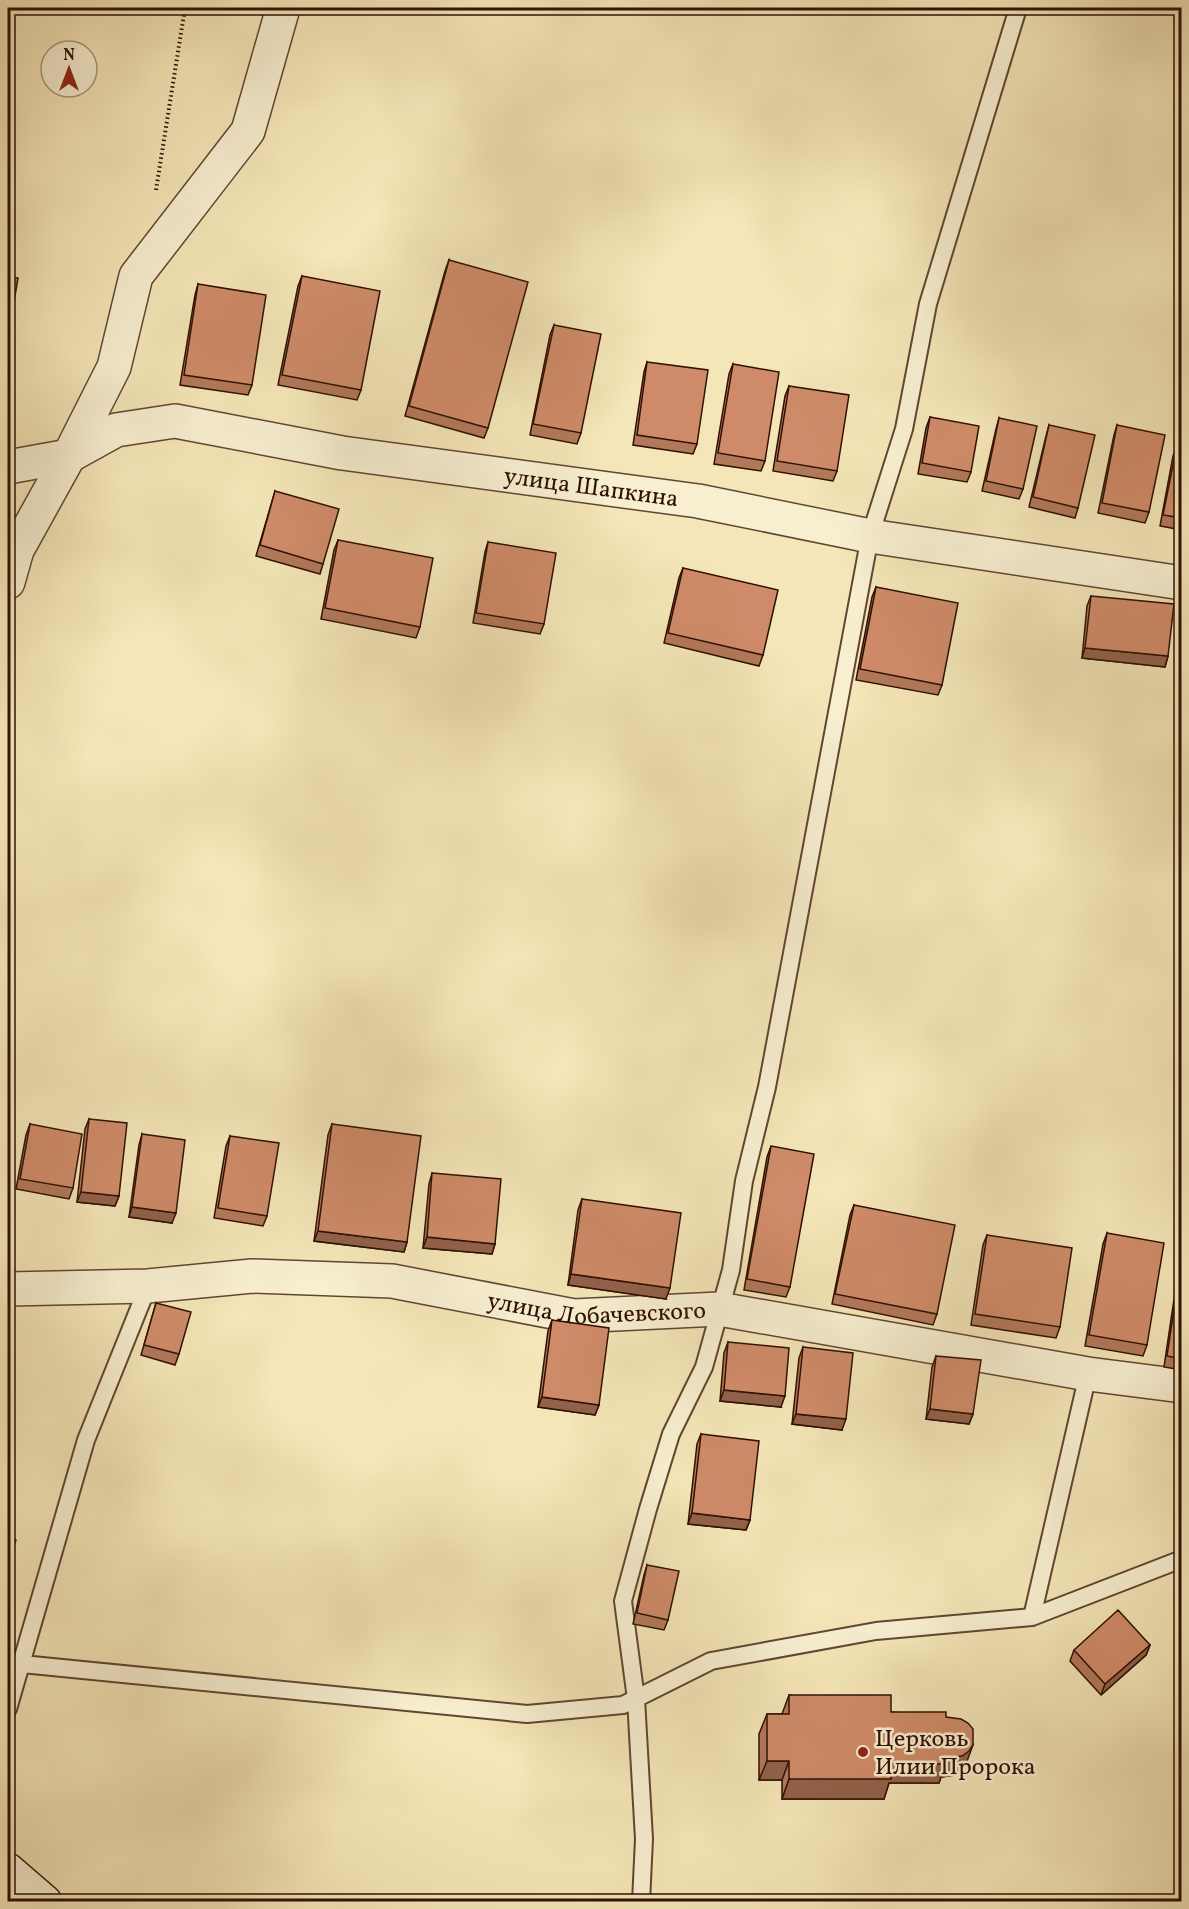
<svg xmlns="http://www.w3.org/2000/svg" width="1189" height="1909" font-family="Vollkorn,serif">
  <rect width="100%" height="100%" fill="#f4e6b8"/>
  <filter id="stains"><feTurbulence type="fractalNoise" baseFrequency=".00333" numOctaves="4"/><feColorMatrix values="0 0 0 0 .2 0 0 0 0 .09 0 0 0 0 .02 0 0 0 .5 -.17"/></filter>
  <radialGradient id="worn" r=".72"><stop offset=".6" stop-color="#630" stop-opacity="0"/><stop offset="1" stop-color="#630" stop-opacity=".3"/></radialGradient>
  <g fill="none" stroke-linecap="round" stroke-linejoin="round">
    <defs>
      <path id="lane" d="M1032,1617l56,-243
        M22,1664l505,50 96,-9 88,-44 165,-30 156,-14 150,-58
        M8,1709l78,-269 62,-154
        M641,1902l3,-63 -8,-140 -13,-98 25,-92 23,-75 33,-67 27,-97 13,-89 23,-94 103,-551 34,-107 24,-125 90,-296"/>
      <g id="street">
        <path id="s1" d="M8,467l61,-11 47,-26 59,-9 167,32 356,48 172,35 312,47"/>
        <path d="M8,582l9,-32 52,-94 45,-89 22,-91 112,-145 35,-123"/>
        <path id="s2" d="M8,1289l140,-3 104,-10 140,5 182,35 145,-7 369,65 94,12"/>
      </g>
      <path id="secondary" d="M8,1870l37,32"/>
    </defs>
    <use href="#lane" stroke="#604631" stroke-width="20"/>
    <use href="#street" stroke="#604631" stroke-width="36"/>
    <use href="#secondary" stroke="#2e1004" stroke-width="36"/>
    <path stroke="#2e1004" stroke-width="4" stroke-dasharray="1.5 3" stroke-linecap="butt" d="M156,190l29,-182"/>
    <use href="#lane" stroke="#f8efd1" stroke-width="16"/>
    <use href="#street" stroke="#f8efd1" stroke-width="33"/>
    <use href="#secondary" stroke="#f8efd1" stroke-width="33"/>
  </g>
  <path fill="#b2785a" stroke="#2e1004" stroke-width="1.5" d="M449,260l39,168 -4,10 -79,-22 40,-145z
    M302,276l59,114 -4,10 -79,-15 20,-99z
    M198,284l54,101 -4,10 -68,-10 15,-90z
    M554,325l27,108 -4,11 -47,-9 20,-100z
    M647,362l50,82 -4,10 -60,-9 11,-73z
    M733,364l32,97 -4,10 -47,-7 15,-90z
    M789,386l48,85 -4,10 -60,-10 12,-75z
    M930,417l41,55 -4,10 -49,-8 8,-46z
    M999,418l24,71 -4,10 -37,-8 14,-62z
    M1049,425l29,83 -3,10 -46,-11 17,-71z
    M1117,425l32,87 -4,11 -47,-10 16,-78z
    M1177,445l5,1v84l-22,-4 13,-70z
    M275,491l48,73 -3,10 -64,-18z
    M338,540l82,87 -4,11 -95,-19 13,-69z
    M488,542l56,82 -4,10 -67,-11 12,-71z
    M683,568l80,87 -4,11 -95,-23 15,-65z
    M876,587l66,98 -4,10 -82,-15 16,-83z
    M1091,596l77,60 -3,11 -83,-9 5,-52z
    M1182,633v45l-5,-1z
    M89,1119l30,77 -4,10 -38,-4 8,-73z
    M30,1124l43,64 -4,11 -53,-10 10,-54z
    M332,1124l75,118 -3,10 -90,-11 14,-106z
    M142,1134l30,89 -43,-6 10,-72z
    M230,1136l37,80 -4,10 -49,-8 12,-72z
    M771,1146l19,141 -4,10 -42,-7 23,-133z
    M432,1173l63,71 -3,10 -69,-6 6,-64z
    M582,1199l84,100 -98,-14 10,-75z
    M854,1205l83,109 -4,11 -101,-21 18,-89z
    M1107,1233l40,112 -4,11 -58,-10 18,-102z
    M987,1235l73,92 -4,11 -85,-13 12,-80z
    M1180,1269h2v101l-18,-3 13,-88z
    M156,1303l23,51 -4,11 -34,-10z
    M552,1320l47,85 -4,10 -57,-8 10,-76z
    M728,1342l53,65 -61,-6 4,-48z
    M803,1347l39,83 -50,-6 7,-66z
    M936,1356l37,58 -4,10 -43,-5 6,-52z
    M701,1434l49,86 -4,10 -58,-6 9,-80z
    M647,1565l21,55 -4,10 -31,-6 11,-49z
    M1150,1645l-4,10 -45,40 -31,-34 4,-11z
    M789,1695l102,17 55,5 20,47 -4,7 -7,4 -14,2 -2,6h-50l-5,16h-102v-19h-23v-46l8,-20h15z"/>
  <path fill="#91614a" stroke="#2e1004" stroke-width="1.5" d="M1085,648l83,8 -3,11 -83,-9z
    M1182,665v13l-5,-1z
    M81,1192l38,4 -4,10 -38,-4z
    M132,1207l44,6 -4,10 -43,-6z
    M318,1231l89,11 -3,10 -90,-11z
    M427,1237l68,7 -3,10 -69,-6z
    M571,1274l99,14 -4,11 -98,-14z
    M724,1390l61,6 -4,11 -61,-6z
    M542,1397l57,8 -4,10 -57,-8z
    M930,1409l43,5 -4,10 -43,-5z
    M796,1414l50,5 -4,11 -50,-6z
    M692,1513l58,7 -4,10 -58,-6z
    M1150,1645l-4,10 -45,40 4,-11z
    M973,1745l-7,19 -4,7 -7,4 -14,2 -2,6h-50l-5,16h-102l7,-20 102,-15 55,-6z
    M767,1761h22l-7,19h-23z"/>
  <path fill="#cf8b69" stroke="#2e1004" stroke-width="1.5" d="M449,260l79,22 -40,146 -79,-22z
    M8,276l10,2 -10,59z
    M302,276l78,15 -19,99 -79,-15z
    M198,284l68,11 -14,90 -68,-10z
    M554,325l47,9 -20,99 -48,-9z
    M647,362l61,8 -11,74 -60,-9z
    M733,364l46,8 -14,89 -47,-8z
    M789,386l60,9 -12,76 -60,-10z
    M930,417l49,9 -8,46 -49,-9z
    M999,418l38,8 -14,63 -37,-8z
    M1049,425l46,10 -17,73 -45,-11z
    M1117,425l48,10 -16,77 -47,-9z
    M1177,445l5,1v72l-19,-3z
    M275,491l64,18 -16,55 -63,-19z
    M338,540l95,18 -13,69 -95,-19z
    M488,542l68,11 -12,71 -68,-11z
    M683,568l95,22 -15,65 -95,-22z
    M876,587l82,16 -16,82 -82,-16z
    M1091,596l83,8 -6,52 -83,-8z
    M89,1119l38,4 -8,73 -38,-4z
    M8,1121l3,1 -3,18z
    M30,1124l52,10 -9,54 -53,-9z
    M332,1124l89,12 -14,106 -89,-11z
    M142,1134l43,6 -9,73 -44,-6z
    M230,1136l49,7 -12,73 -49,-8z
    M771,1146l43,8 -24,133 -43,-8z
    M432,1173l69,6 -6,65 -68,-7z
    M582,1199l99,14 -11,75 -99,-14z
    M854,1205l101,20 -18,89 -102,-20z
    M1107,1233l57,10 -17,102 -58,-10z
    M987,1235l85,13 -12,79 -85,-13z
    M1180,1269h2v90l-15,-3z
    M156,1303l35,9 -12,42 -35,-9z
    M552,1320l57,8 -10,77 -57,-8z
    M728,1342l61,6 -4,48 -61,-6z
    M803,1347l50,6 -7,66 -50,-5z
    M936,1356l45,4 -8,54 -43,-5z
    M701,1434l58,7 -9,79 -58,-7z
    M8,1536l8,4 -8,21z
    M647,1565l32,6 -11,49 -31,-7z
    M1118,1610l32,35 -45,39 -31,-34z
    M789,1695h102v17h55v5l15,2 7,4 5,6v16l-4,6 -7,5 -16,2v6h-55v15h-102v-18h-22v-47h22z"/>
  <circle fill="#8f2418" stroke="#f8efd1" stroke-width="2" cx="863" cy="1752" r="6"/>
  <g text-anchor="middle" stroke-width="5" stroke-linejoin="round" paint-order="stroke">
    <g font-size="24" fill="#2e1004" stroke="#f8efd1">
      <text dy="8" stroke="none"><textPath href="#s1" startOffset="597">улица Шапкина</textPath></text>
      <text dy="8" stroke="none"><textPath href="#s2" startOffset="592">улица Лобачевского</textPath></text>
    </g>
    <g font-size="24" fill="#2e1004" stroke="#f8efd1" text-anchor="start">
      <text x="875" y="1746">Церковь<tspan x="875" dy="28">Илии Пророка</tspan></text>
    </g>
  </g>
  <rect width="1189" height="1909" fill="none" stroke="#f4e6b8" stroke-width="30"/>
  <rect x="9" y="9" width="1171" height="1891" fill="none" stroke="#2e1004" stroke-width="3"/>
  <rect x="15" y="15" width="1159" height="1879" fill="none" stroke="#2e1004" stroke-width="1.5"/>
  <g transform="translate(69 69)"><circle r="28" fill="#f8efd1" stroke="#a7967f" stroke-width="1.5"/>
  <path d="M0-4.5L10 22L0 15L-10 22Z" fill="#8f2418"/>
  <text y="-9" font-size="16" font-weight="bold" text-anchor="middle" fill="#2e1004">N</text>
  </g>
  <rect width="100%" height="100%" filter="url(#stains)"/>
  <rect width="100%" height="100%" fill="url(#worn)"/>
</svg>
